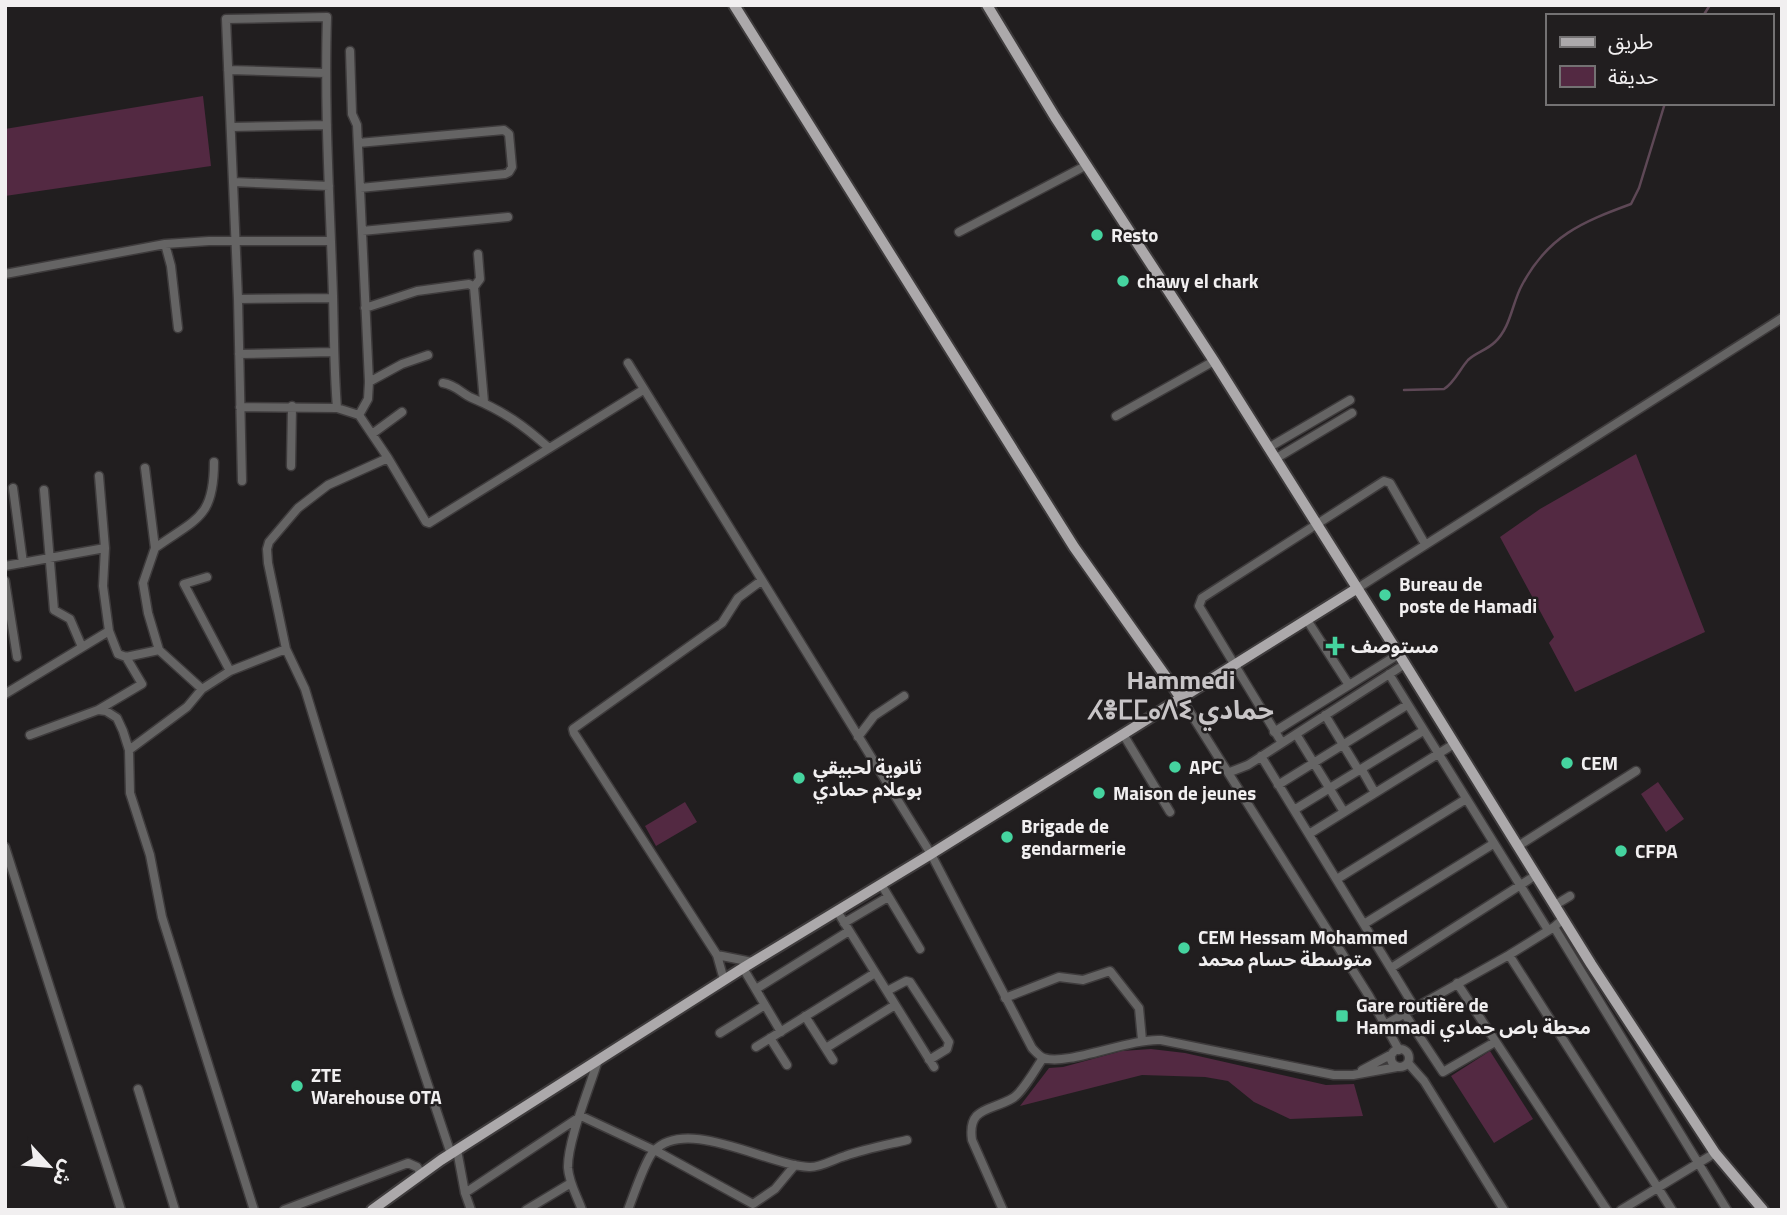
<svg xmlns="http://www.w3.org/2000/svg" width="1787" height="1215" font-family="'Titillium Web','Noto Sans Arabic','Noto Sans Tifinagh',sans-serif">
  <rect width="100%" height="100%" fill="#211e1f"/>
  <path fill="#532942" d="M203,96l8,70 -206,30v-67z
    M1636,454l69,178 -130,60 -26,-49 5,-6 -54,-100 40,-28z
    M1658,782l26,37 -18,13 -25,-38z
    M685,802l12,20 -41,24 -11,-20z
    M1151,1049l34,4 141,32 28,-1 9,32 -73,3 -36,-17 -26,-21 -23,-4 -63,-2 -122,31 29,-38 14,-1 59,-16z
    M1490,1051l43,68 -39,24 -43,-67z"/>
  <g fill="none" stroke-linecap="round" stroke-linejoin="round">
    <path stroke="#5e4856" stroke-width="2.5" d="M1703,16l7,-11
      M1404,390l40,-1c10,-6 16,-20 24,-29 7,-7 19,-10 27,-18 16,-15 17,-39 27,-57 26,-49 60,-63 109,-81l8,-16 26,-85"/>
    <defs>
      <path id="minor" d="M350,51l2,63 5,11 12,257 -1,17 -9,16
        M228,70l97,3
        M231,127l96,-2
        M358,143l146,-13 5,4 3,33 -3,5 -4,2 -145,14
        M233,182l96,4
        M362,231l146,-14
        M959,232l128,-67
        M165,244l6,22 7,62
        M5,274l160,-30 44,-3h121
        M474,287l6,-8 -2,-25
        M238,299l95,-1
        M365,308l52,-17 52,-7 5,3 10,115
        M239,354l93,-2
        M628,363l303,491 101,194c3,3 8,9 12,10 23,8 86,-20 117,-18l173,35h19l44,-8
        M369,382l33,-18 26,-9
        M443,383c13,2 18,10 29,15 33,14 51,27 77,50
        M240,407l97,1 22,7 29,43 38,64 3,1 214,-133
        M1116,416l98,-55
        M372,434l30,-22
        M1268,448l82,-48
        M1275,459l77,-46
        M291,466l1,-60
        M99,476l6,72 -2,38 6,45 9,23 8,3 33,-7 -11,-37 -5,-30 12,-35 -10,-80
        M242,481l-4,-182 -12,-280 101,-2c-3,93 3,186 6,279 1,38 1,75 4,112
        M13,488l10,75
        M44,490l10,120 16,9 12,28
        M155,548c42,-30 59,-30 59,-86
        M5,566l100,-18
        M207,577l-23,7 46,87
        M5,581l12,76
        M1356,589l426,-271
        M1307,620l42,65
        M286,649l19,40 93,306 53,159
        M1389,674l159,256
        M202,689l28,-18 56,-22 -18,-86 -1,-14 2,-7 29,-34 30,-23 60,-27
        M5,694l104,-63
        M1181,698l188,298 30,54
        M98,710l44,-26 -16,-27
        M1325,715l34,56
        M1274,732l125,-78
        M1123,734l47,78
        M1296,734l48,78
        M30,735l68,-25 8,1 11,7 6,13 6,19 1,43 20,62 12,62 92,293
        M858,737l16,-21 30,-20
        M1282,743l-83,-137 3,-8 182,-117 6,2 35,61
        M129,750l58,-43 15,-18 -43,-39
        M1261,756l154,252
        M1362,770l13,23
        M1230,772l18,-7 157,-101
        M1278,785l129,-80
        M1294,810l129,-79
        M1309,834l145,-90
        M1518,846l118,-75
        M5,847l116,363
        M1337,879l129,-80
        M881,884l39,65
        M1555,905l15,-9
        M837,911l97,156
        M844,923l44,-26
        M1364,924l129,-80
        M1554,927l173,283
        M717,955l35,7
        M1509,955l163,255
        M743,968l38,64
        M1391,968l145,-93
        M724,980l-7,-25 -143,-222 -1,-4 149,-106 16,-25 23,-17
        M1457,983l150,227
        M756,989l93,-58
        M887,991l19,-10 4,1 39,60 -2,7 -18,11
        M1005,998l54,-21 24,3 27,-9 29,37 3,32
        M1404,1013l39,59 52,-30
        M805,1016l28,44
        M1386,1024l123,-69 45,-28 9,-8
        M720,1033l45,-28
        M770,1038l17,27
        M756,1047l119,-74
        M826,1048l69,-43
        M1391 1058a9 9 0 1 1 18 0a9 9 0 1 1-18 0Z
        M1408,1063l16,18 80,129
        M1362,1070l30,-16
        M138,1089l37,121
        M457,1150l8,43 6,17
        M465,1193l116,-77 79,37 93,51 22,-15 20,-24
        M284,1210l124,-47 9,4 4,6
        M526,1210l45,-27
        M582,1210c-5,-14 -13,-27 -14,-42 -1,-26 22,-81 30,-108
        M628,1210c5,-13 18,-52 26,-59 33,-35 115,15 155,16 11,1 25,-8 36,-11 20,-7 41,-11 62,-16
        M1003,1210l-31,-70c-5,-34 20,-29 41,-42 10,-6 23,-30 30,-40
        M1621,1210l94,-57"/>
      <path id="major" d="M734,5l340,542 107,151
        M987,5l68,112 159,244 191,303 186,300 124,189 48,57
        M372,1210l69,-50 302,-192 188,-114 425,-265"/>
    </defs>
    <use href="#minor" stroke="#3e3b3c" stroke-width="11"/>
    <use href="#major" stroke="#3e3b3c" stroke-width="14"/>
    <use href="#minor" stroke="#656464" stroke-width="8"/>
    <use href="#major" stroke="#aca9ab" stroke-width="10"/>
  </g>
  <g fill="#45d49f" stroke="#211e1f" stroke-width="2.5">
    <circle cx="1097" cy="235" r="7"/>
    <circle cx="1123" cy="281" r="7"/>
    <circle cx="1385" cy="595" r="7"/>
    <path d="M1331.5 635.5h7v7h7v7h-7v7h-7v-7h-7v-7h7z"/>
    <circle cx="1567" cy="763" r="7"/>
    <circle cx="1175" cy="767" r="7"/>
    <circle cx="799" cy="778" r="7"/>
    <circle cx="1099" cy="793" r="7"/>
    <circle cx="1007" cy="837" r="7"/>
    <circle cx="1621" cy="851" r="7"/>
    <circle cx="1184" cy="948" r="7"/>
    <rect x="1335" y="1009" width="14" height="14" rx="3.5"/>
    <circle cx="297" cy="1086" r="7"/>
  </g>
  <g text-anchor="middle" stroke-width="5" stroke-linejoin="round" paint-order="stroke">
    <g font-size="19" font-weight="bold" fill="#f1eff0" stroke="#211e1f" text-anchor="start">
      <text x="1111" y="242">Resto</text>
      <text x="1137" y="288">chawy el chark</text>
      <text x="1399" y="591">Bureau de<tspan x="1399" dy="22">poste de Hamadi</tspan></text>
      <text x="1351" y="653">مستوصف</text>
      <text x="1581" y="770">CEM</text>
      <text x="813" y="774">ثانوية لحبيقي<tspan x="813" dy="22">بوعلام حمادي</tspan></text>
      <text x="1189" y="774">APC</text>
      <text x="1113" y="800">Maison de jeunes</text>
      <text x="1021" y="833">Brigade de<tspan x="1021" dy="22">gendarmerie</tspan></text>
      <text x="1635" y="858">CFPA</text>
      <text x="1198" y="944">CEM Hessam Mohammed<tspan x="1198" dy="22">متوسطة حسام محمد</tspan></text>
      <text x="1356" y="1012">Gare routière de<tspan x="1356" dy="22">Hammadi محطة باص حمادي</tspan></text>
      <text x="311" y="1082">ZTE<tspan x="311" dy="22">Warehouse OTA</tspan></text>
    </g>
    <g font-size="26" font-weight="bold" fill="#c8c5c7" stroke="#211e1f">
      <text x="1181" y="689">Hammedi<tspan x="1181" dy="30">ⵃⴻⵎⵎⴰⴷⵉ حمادي</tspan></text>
    </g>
  </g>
  <rect width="1787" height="1215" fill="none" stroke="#f1eff0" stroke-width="14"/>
  <rect x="1546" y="14" width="228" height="91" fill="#211e1f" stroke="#747273" stroke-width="2"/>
  <rect x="1560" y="37" width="35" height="10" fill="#aca9ab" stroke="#747273" stroke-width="2"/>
  <text x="1608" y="49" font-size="21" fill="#f1eff0">طريق</text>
  <rect x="1560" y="66" width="35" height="21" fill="#532942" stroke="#747273" stroke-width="2"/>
  <text x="1608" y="84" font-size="21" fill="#f1eff0">حديقة</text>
  <g transform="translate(49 1166) rotate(116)" stroke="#211e1f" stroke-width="5" paint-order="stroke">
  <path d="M0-5L12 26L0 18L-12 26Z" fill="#f1eff0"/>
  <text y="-10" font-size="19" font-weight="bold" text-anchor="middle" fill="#f1eff0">ش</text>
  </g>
</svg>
